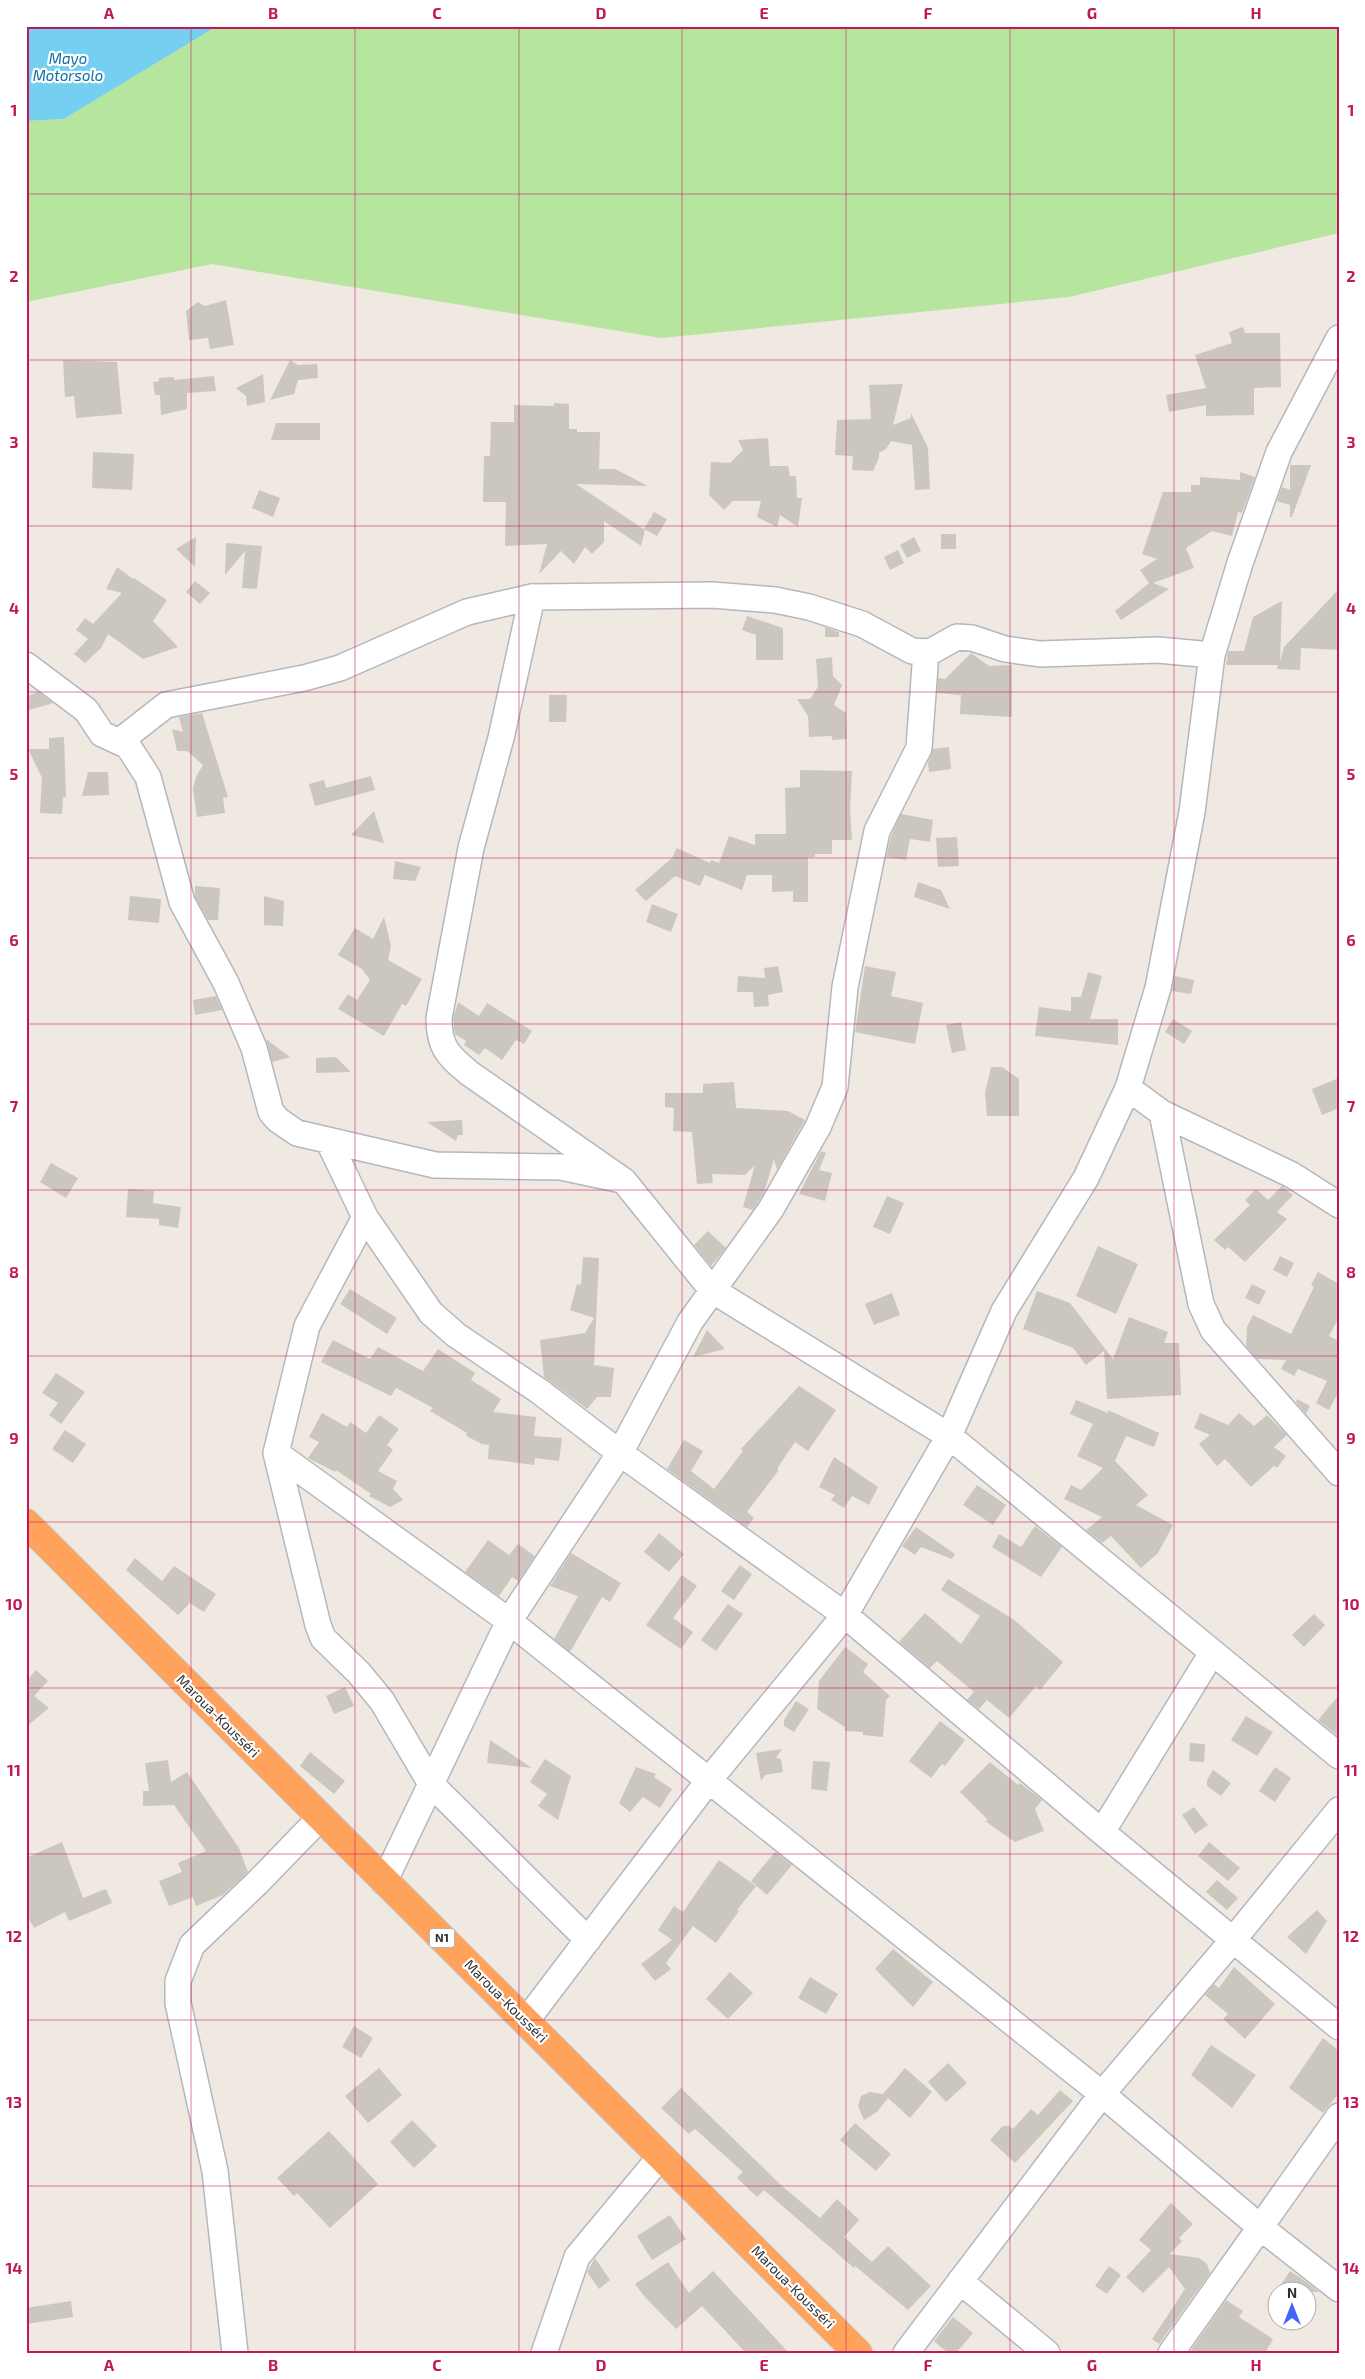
<svg xmlns="http://www.w3.org/2000/svg" width="1365" height="2379" font-family="'Exo 2',sans-serif">
  <rect width="100%" height="100%" fill="#efe9e1"/>
  <path fill="#b6e59e" d="M217,26h1122v207l-270,64 -408,41 -449,-74 -186,38v-181l38,-2z"/>
  <path fill="#75cff0" d="M26,26h191l-153,93 -38,2z"/>
  <path fill="#cbc7bf" d="M226,300l8,45 -24,4 -2,-11 -19,2 -3,-29 12,-9 7,4z
    M1243,327l2,6h35l1,54 -27,1v27l-48,1v-11l-37,7 -3,-17 40,-7 -11,-33 37,-12 -3,-11z
    M63,360l54,2 5,52 -46,4 -2,-22 -9,1z
    M290,360l8,5 19,-1 1,14 -20,2 -4,14 -24,6z
    M263,374l2,28 -18,4 -1,-10 -10,-8z
    M214,376l2,15 -29,2v16l-26,6 -1,-20h-5l-2,-13 6,-1v-3l15,-1v3z
    M903,384l-10,41 18,-7v-5l17,35 2,41 -15,1 -3,-45 -21,-4 -5,8 -7,4v5l-6,13 -21,-1 1,-14 -18,-1 2,-35 34,-1 -2,-34z
    M554,403l15,1v25h8v3h23l-1,37h16l33,17 -72,-2 69,46 -4,16 -37,-25v21l-12,12 -7,-7 -11,17 -13,-13 -22,23 8,-30 -42,2 1,-44h-23l1,-46h6l1,-34h23v-17l40,1z
    M276,423h44v17h-49z
    M768,438l2,28h18l2,10h6l1,22h5l-4,29 -18,-12 -3,12 -20,-10 4,-16h-28l-9,9 -15,-15 2,-33 19,1 13,-13 -5,-10z
    M93,452l41,2 -2,36 -40,-2z
    M1290,465h21l-19,52h-2v-12l-13,-4 5,-14 8,3z
    M1240,472l15,5 -13,36 -4,-1 -6,24 -20,-5 -26,17 8,20 -41,15 16,6 -48,31 -6,-9 34,-28 -9,-13 17,-11 -15,-5 21,-62h28v-7h9v-8l40,3z
    M259,490l21,8 -7,19 -21,-9z
    M654,512l13,7 -10,17 -13,-7z
    M941,534h15v15h-15z
    M196,537l-1,30 -19,-18z
    M914,537l7,14 -14,7 -7,-13z
    M226,543l36,3 -5,43 -15,-1 3,-37 -20,24z
    M898,550l6,13 -14,7 -6,-13z
    M117,567l16,12 1,-1 33,22 -14,21 25,26 -35,12 -35,-25 -7,14 -16,15 -11,-9 14,-15 -12,-9 9,-12 8,6 29,-31 -16,-4z
    M195,581l15,12 -10,11 -14,-12z
    M1339,589v61l-38,-2 -1,22 -23,-1 1,-4h-52l2,-14h16l9,-34 29,-16 -2,60 4,-14z
    M747,616l36,12v32h-27v-25l-14,-5z
    M825,627l14,5v5h-14z
    M971,653l18,13 23,-1v52l-52,-3 1,-19 -24,-2 1,-15 7,1z
    M832,657l1,19 9,9 -8,20 12,8 1,26 -15,1v-4l-23,1 -1,-21 -11,-17h13l8,-12 -2,-28z
    M38,692l15,11 -27,8v-14z
    M549,695h18l-1,27h-17z
    M202,713l26,84 -5,1 2,15 -28,4 -4,-28 3,-12 7,-12 -16,-14h-10l-5,-22 11,3 -4,-15z
    M64,737l2,60h-3l-1,17 -22,-1 2,-35 -14,-29h21v-11z
    M949,747l2,22 -22,3 -1,-9 5,-14z
    M800,770l52,1 -2,39 2,30h-20v14h-17v3h-7v45h-15v-11l-21,1v-17h-25l-5,15 -37,-15 6,-15 8,3 10,-27 26,9v-11h31l-1,-46 15,-1z
    M88,772h20l1,23 -27,1z
    M371,776l4,14 -60,16 -6,-22 15,-4 2,8z
    M374,811l10,32 -33,-8z
    M901,814l32,6 -3,22 -20,-3 -4,21 -20,-3 5,-21z
    M957,837l2,29 -21,1 -2,-29z
    M677,848l33,15 -10,23 -25,-10 -29,25 -11,-11 37,-32z
    M395,861l26,6 -6,14 -22,-2z
    M918,882l23,8 9,19 -36,-12z
    M195,886l25,2 -2,32h-10l-13,-23z
    M130,896l31,3 -2,24 -31,-3z
    M264,896l20,5 -1,25 -19,-1z
    M652,904l26,10 -7,18 -25,-10z
    M384,917l7,29 -3,14 34,19 -16,27 -4,-2 -18,32 -46,-27 10,-15 9,6 13,-20 -8,-11 -24,-14 17,-27 18,11z
    M778,966l5,26 -15,3 1,11 -15,1 -1,-15h-16l1,-16 27,2 -1,-10z
    M865,966l31,6 -5,24 32,7 -8,41 -60,-12z
    M1088,972l14,4 -12,43h28v26l-83,-9 4,-29 32,4v-14h10z
    M1175,976l19,4 -3,14 -19,-3z
    M216,996l6,14 -27,5 -2,-15z
    M458,1002l21,14 8,-13 45,28 -8,13 -8,-4 -14,20 -17,-12 -6,7 -15,-10 2,-4 -11,-7 -2,-15z
    M1173,1019l19,12 -8,13 -19,-12z
    M961,1022l5,28 -14,3 -6,-28z
    M266,1039l24,18 -18,5z
    M336,1057l15,15 -35,1v-15z
    M991,1067h11l17,12v37h-32l-2,-23z
    M1339,1078v30l-17,7 -10,-26z
    M734,1082l2,26 52,3 17,9 -28,50 -3,-11 -10,34 -11,17 -10,-3 12,-42 -10,10 -33,-1 1,9 -16,1 -5,-52 -19,-1 1,-23 -9,-1v-14h38v-9z
    M462,1120l1,15h-5l-2,6 -29,-19z
    M821,1151l5,2 -7,17 13,3 -7,28 -26,-7z
    M51,1163l27,15 -12,20 -26,-16z
    M1282,1186l11,9 -16,17 10,7 -42,43 -17,-15 -3,3 -11,-10 36,-35 -5,-5 11,-11 12,11z
    M128,1189l26,2 -1,12 28,4 -3,21 -19,-3v-6l-33,-2z
    M887,1196l17,7 -14,31 -17,-7z
    M708,1231l18,17 -15,18 -17,-21z
    M1098,1246l40,18 -22,50 -40,-18z
    M1280,1256l14,7 -7,14 -14,-7z
    M583,1257l16,1 -5,107 20,3 -3,29h-14l-10,12 -43,-32 -4,-37 45,-7 9,-15 -24,-8 7,-26 4,1z
    M1318,1272l21,12v33l-10,19 10,5v50l-10,19 -13,-7 11,-22 -29,-12 -4,7 -13,-7 5,-9 -29,-1 -11,-13 1,-19 6,-12 38,19 23,-47 -3,-2z
    M1252,1284l14,7 -7,14 -14,-7z
    M350,1289l47,29 -10,16 -47,-30z
    M1037,1291l33,12 43,56 16,-42 39,15 -4,11h15l2,52 -74,4 -3,-48 -18,14 -13,-17 -50,-19z
    M892,1293l8,22 -26,10 -9,-21z
    M707,1330l18,19 -32,8z
    M333,1340l37,19 8,-12 45,24 15,-22 37,24 -4,7 30,19 -8,13 43,5 -2,19 28,2 -3,23 -24,-3 -1,7 -46,-6 1,-14 -7,-1 -16,-8 1,-3 -37,-22 3,-3 -37,-20 -5,8 -70,-34z
    M56,1373l29,19 -24,32 -12,-9 9,-12 -16,-10z
    M799,1386l37,24 -28,41 -13,-9 -17,25v4l-31,41 7,6 -7,9 -80,-58 17,-29 19,11 -12,20 23,18 29,-38 -2,-2z
    M1297,1399l13,7 -4,8 -10,-12z
    M1076,1400l32,13v-3l51,23 -5,14 -28,-11 -11,25 33,34 -12,10 37,20 -15,28 -17,15 -30,-32 -9,7 -16,-13 16,-13 -38,-18 7,-14 10,5 22,-22 -26,-12 16,-32 -23,-10z
    M322,1413l25,14 3,-5 16,11 13,-18 20,14 -12,16 6,5 -15,21 19,10 -4,8 10,11 -13,7 -21,-11 2,-2 -35,-24 -1,2 -27,-14 11,-16 -10,-5z
    M1200,1413l28,12 11,-12 15,13 13,-11 20,20 -13,12 12,9 -9,12 -3,-2 -23,21 -26,-28 -8,7 -18,-22 11,-9 -16,-7z
    M65,1430l21,14 -13,19 -21,-14z
    M834,1457l44,30 -9,18 -17,-9 -8,12 -13,-8 4,-5 -16,-8z
    M977,1485l29,20 -13,20 -30,-20z
    M1035,1526l27,21 -21,30 -49,-30 7,-13 22,13z
    M916,1527l39,27 -3,5 -31,-12 -6,8 -13,-9z
    M659,1533l25,21 -15,18 -25,-20z
    M488,1540l21,15 9,-11 17,12 -17,25 -6,-4 -13,19 -34,-24z
    M571,1553l50,30 -11,19 -8,-5 -32,55 -16,-13 24,-43 -28,-10z
    M135,1558l27,23 12,-15 42,28 -12,18 -16,-10 1,2 -11,11 -52,-45z
    M740,1565l12,9 -18,26 -13,-9z
    M682,1575l15,11 -24,32 20,14 -12,17 -35,-24z
    M948,1579l65,40 50,43 -23,28 -4,-4 -27,32 -22,-18 -8,9 -12,-9 7,-8 -37,-31 -7,7 -31,-26 26,-29 36,31 19,-28 -39,-26z
    M728,1604l15,10 -27,37 -15,-11z
    M1314,1614l11,11 -21,22 -12,-12z
    M845,1647l23,17 -5,8 27,24 -4,4 -3,37 -20,-2v-3l-18,-1v-4l-28,-18 2,-28z
    M36,1670l12,11 -14,15 15,12 -23,19v-45z
    M345,1687l9,19 -20,8 -8,-18z
    M1339,1695v42l-21,-17z
    M796,1701l13,8 -15,23 -10,-6v-6z
    M1246,1716l27,16 -16,24 -26,-16z
    M940,1721l25,19 -20,26 -3,-2 -11,14 -22,-17z
    M490,1740l42,28 -45,-5z
    M1190,1743l15,1 -1,18 -15,-1z
    M782,1749l-6,9 5,1 2,13 -18,3 -4,6 -5,-28z
    M310,1752l35,29 -11,13 -34,-28z
    M545,1759l26,17 -13,44 -20,-14 9,-12 -17,-12z
    M168,1760l3,22 16,-10 52,76 9,24 -25,23 -27,11 -3,-9 -24,9 -10,-25 23,-9 -4,-9 28,-12 -32,-46 -31,1v-15h6l-4,-28z
    M813,1761l17,1 -3,29 -16,-2z
    M990,1762l28,23 2,-2 22,17 -7,9 9,22 -29,11 -30,-21 3,-1 -28,-28z
    M636,1767l20,7 -2,3 18,12 -12,19 -17,-11 -13,15 -11,-9z
    M1275,1767l16,11 -16,24 -16,-11z
    M1213,1770l18,13 -10,13 -14,-10v-6z
    M1194,1807l14,18 -13,9 -13,-19z
    M62,1842l21,56 23,-9 6,14 -43,18 -4,-9 -31,16 -8,-15v-55z
    M1209,1842l31,26 -12,13 -30,-25z
    M775,1852l17,13 -25,30 -16,-14z
    M719,1860l37,26 -19,24 2,1 -23,32 -23,-17 -27,37 5,6 -16,12 -14,-17 31,-24 -14,-10 16,-24 9,6z
    M1217,1880l21,18 -11,12 -21,-18z
    M1317,1910l10,11 -21,33 -19,-17z
    M893,1949l40,33 -20,25 -38,-38z
    M1234,1967l41,37 -30,35 -22,-20 5,-5 -23,-19 9,-11 5,4z
    M730,1972l23,21 -25,26 -22,-20z
    M810,1977l28,17 -12,20 -28,-16z
    M354,2026l19,12 -12,20 -19,-11z
    M1323,2038l16,13v42l-16,20 -34,-25z
    M1211,2045l45,30 -24,33 -41,-33z
    M948,2063l19,20 -21,19 -18,-20z
    M379,2068l23,27 -34,28 -23,-27z
    M905,2068l27,24 -22,26 -22,-20 -11,14 -13,8 -6,-14 3,-10 9,-4 13,2z
    M681,2088l101,98 38,32 17,-19 22,21 -15,17 28,25 16,-16 43,40 -23,24 -53,-44 -1,2 -90,-78 -7,7 -20,-19 6,-6 -48,-43 -6,5 -28,-26z
    M1060,2090l13,11 -58,62 -25,-23 13,-14h6l4,3 18,-20 7,6z
    M412,2120l25,26 -23,22 -24,-26z
    M855,2123l36,31 -15,17 -36,-31z
    M329,2131l49,53 -48,44 -33,-35 -3,3 -17,-18z
    M1171,2203l22,21 -14,14 3,3 -12,13 29,4 8,6 3,9 -51,71 -7,-5 33,-50 -16,-22 -26,26 -17,-16 25,-27 -12,-10z
    M670,2215l16,24 -34,21 -15,-24z
    M595,2258l15,22 -11,9 -12,-17z
    M668,2262l21,31 24,-22 76,82h-43l-44,-47 -26,23 -32,-33 -9,-12z
    M1109,2266l12,9 -14,19 -12,-8z
    M1290,2271l18,12 11,9h-43z
    M1226,2300l17,11 -4,6 34,22 -8,14h-76z
    M71,2301l2,16 -47,7v-16z
    M953,2317l20,16 -17,20h-8l-14,-12z"/>
  <g fill="none" stroke-linecap="round" stroke-linejoin="round">
    <defs>
      <path id="minor" d="M532,597l-31,141 -30,110 -32,170c0,30 9,37 30,55l155,108 88,109 237,146 390,320
        M26,665l60,45 16,24 26,12 20,31 34,125 44,81 28,65 17,64 7,8 19,13 138,32 126,2 56,12
        M120,741l46,-36 138,-27 36,-10 127,-56 65,-15 180,-2 63,5 34,7 53,17 50,27 18,1 27,-15 15,1 33,11 35,5 118,-4 54,5
        M1128,1088l34,25 130,62 47,30
        M1162,1113l39,191 12,26 126,143
        M328,1140l37,77 -58,109 -31,127 42,172 5,13 36,35 23,28 49,83 157,156
        M365,1217l66,96 25,22 83,56 81,62 225,162 257,217 237,195
        M276,1453l233,168 593,473 158,133 79,62
        M1102,1832l110,-179
        M384,1882l125,-261 111,-168 70,-131 81,-113 47,-82 17,-40 10,-100 32,-156 42,-83 7,-96
        M526,2021l183,-241 136,-165 104,-179 55,-125 82,-133 42,-90 30,-100 34,-176 20,-157 28,-92 39,-111 60,-114
        M960,2281l87,72
        M235,2353l-20,-182 -37,-168v-22l14,-36 65,-62 63,-65
        M544,2353l33,-96 84,-101
        M906,2353l196,-259 131,-154 106,-130
        M1171,2353l168,-237"/>
      <path id="highway" d="M26,1523l832,830"/>
    </defs>
    <use href="#minor" stroke="#b4b7c1" stroke-width="28"/>
    <use href="#highway" stroke="#c9c9c9" stroke-width="30"/>
    <use href="#minor" stroke="#fff" stroke-width="25"/>
    <use href="#highway" stroke="#ffa35c" stroke-width="28"/>
  </g>
  <path fill="none" stroke="#c2185b" stroke-width="1" stroke-opacity="0.55" d="M191,26v2327M355,26v2327M519,26v2327M682,26v2327M846,26v2327M1010,26v2327M1174,26v2327M26,194h1313M26,360h1313M26,526h1313M26,692h1313M26,858h1313M26,1024h1313M26,1190h1313M26,1356h1313M26,1522h1313M26,1688h1313M26,1854h1313M26,2020h1313M26,2186h1313"/>
  <g text-anchor="middle" stroke-width="4.5" stroke-linejoin="round" paint-order="stroke">
    <rect fill="#fff" stroke="#6d6d6d" stroke-width="1" x="429.5" y="1928.5" width="25" height="19" rx="4"/>
    <g font-size="12" font-weight="bold" fill="#2e2e2e">
      <text x="442" y="1942">N1</text>
    </g>
    <g font-size="14" fill="#2e2e2e" stroke="#fff">
      <text transform="translate(218 1716) rotate(45)" y="5">Maroua-Kousséri</text>
      <text transform="translate(506 2001) rotate(45)" y="5">Maroua-Kousséri</text>
      <text transform="translate(793 2287) rotate(45)" y="5">Maroua-Kousséri</text>
    </g>
    <g font-size="15" font-style="italic" fill="#0d6fa3" stroke="#fff">
      <text x="68" y="64">Mayo<tspan x="68" dy="17">Motorsolo</tspan></text>
    </g>
  </g>
  <rect width="1365" height="2379" fill="none" stroke="#ffffff" stroke-width="55"/>
  <g transform="translate(1292 2306)"><circle r="24" fill="#ffffff" stroke="#ababab"/>
  <path d="M0-4L9 19L0 12L-9 19Z" fill="#4264fb"/>
  <text y="-8" font-size="14" font-weight="bold" text-anchor="middle" fill="#2e2e2e">N</text>
  </g>
  <rect x="28" y="28" width="1310" height="2324" fill="none" stroke="#c2185b" stroke-width="2"/>
  <g font-size="16" text-anchor="middle" font-weight="bold" fill="#c2185b">
    <text x="109" y="19">A</text>
    <text x="273" y="19">B</text>
    <text x="437" y="19">C</text>
    <text x="601" y="19">D</text>
    <text x="764" y="19">E</text>
    <text x="928" y="19">F</text>
    <text x="1092" y="19">G</text>
    <text x="1256" y="19">H</text>
    <text x="14" y="116">1</text>
    <text x="1351" y="116">1</text>
    <text x="14" y="282">2</text>
    <text x="1351" y="282">2</text>
    <text x="14" y="448">3</text>
    <text x="1351" y="448">3</text>
    <text x="14" y="614">4</text>
    <text x="1351" y="614">4</text>
    <text x="14" y="780">5</text>
    <text x="1351" y="780">5</text>
    <text x="14" y="946">6</text>
    <text x="1351" y="946">6</text>
    <text x="14" y="1112">7</text>
    <text x="1351" y="1112">7</text>
    <text x="14" y="1278">8</text>
    <text x="1351" y="1278">8</text>
    <text x="14" y="1444">9</text>
    <text x="1351" y="1444">9</text>
    <text x="14" y="1610">10</text>
    <text x="1351" y="1610">10</text>
    <text x="14" y="1776">11</text>
    <text x="1351" y="1776">11</text>
    <text x="14" y="1942">12</text>
    <text x="1351" y="1942">12</text>
    <text x="14" y="2108">13</text>
    <text x="1351" y="2108">13</text>
    <text x="14" y="2274">14</text>
    <text x="1351" y="2274">14</text>
    <text x="109" y="2371">A</text>
    <text x="273" y="2371">B</text>
    <text x="437" y="2371">C</text>
    <text x="601" y="2371">D</text>
    <text x="764" y="2371">E</text>
    <text x="928" y="2371">F</text>
    <text x="1092" y="2371">G</text>
    <text x="1256" y="2371">H</text>
  </g>
</svg>
